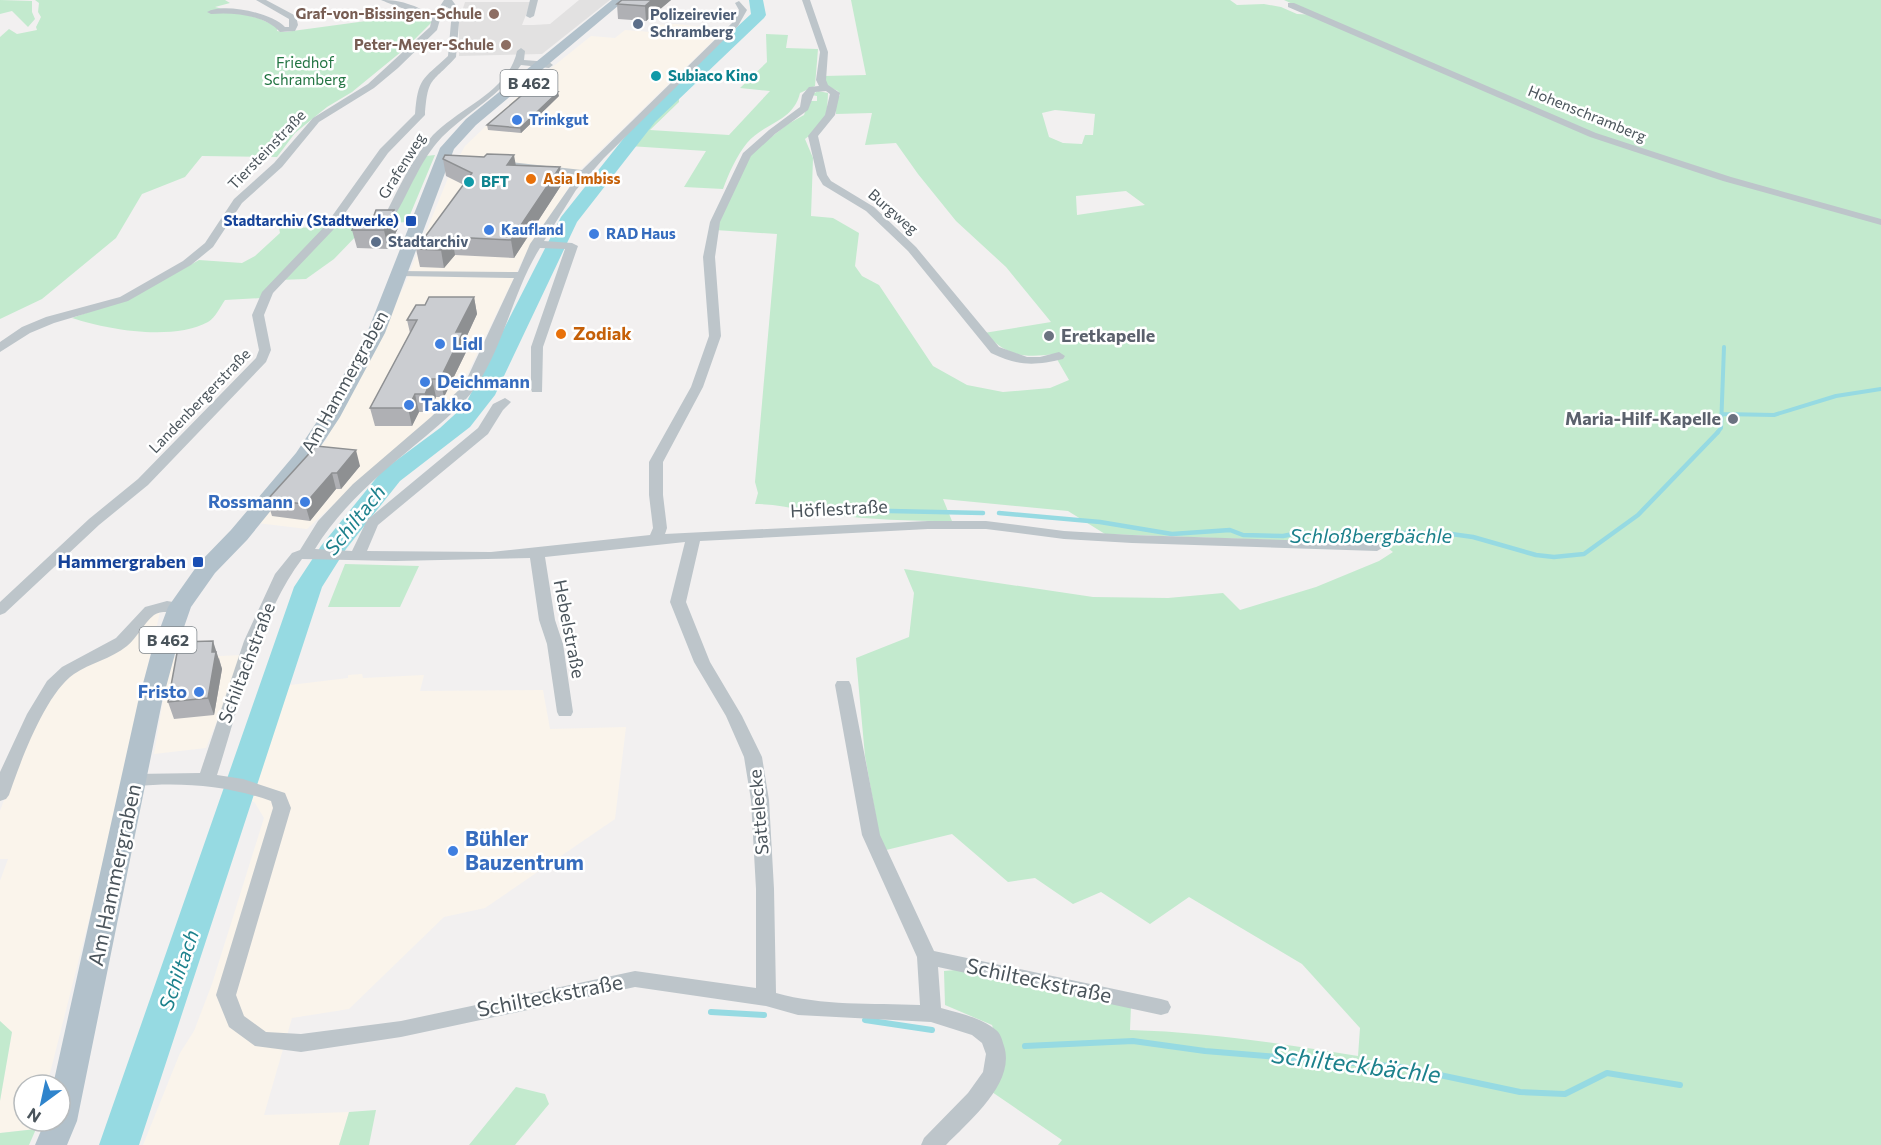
<svg xmlns="http://www.w3.org/2000/svg" width="1881" height="1145" font-family="Commissioner,sans-serif">
  <rect width="100%" height="100%" fill="#f2f0f0"/>
  <path fill="#faf4eb" d="M675,24l50,5 -145,141 -57,89 -62,128 -19,24 -82,69 -53,49 -50,-6 69,-83 78,-154 46,-113 15,-27 59,-56 67,-54 24,2 10,-8 26,2 8,-7z
    M160,612l-64,280 -49,193h-23v36h14l-2,8 -36,4v-32l12,-68 -12,-12v-140l8,-22h-8v-48l29,-79 34,-54 87,-63z
    M244,655l-38,93 -52,6 16,-96z
    M362,674l1,4 61,-3 -4,16 123,-1 7,39 76,-2 -11,92 -130,89 -41,9 -95,92 -57,9 -28,97 85,-3 -10,33h-196l37,-92 14,-22 18,-47 52,-166 -9,-15 -10,-7 10,-20 35,-91 58,-7v-3z"/>
  <path fill="#e2e1e1" d="M579,0h31l-68,54 -83,2v-35l6,-19h66l-9,23h11l17,-1z"/>
  <path fill="#c3eace" fill-rule="evenodd" d="M0,0l32,1v11l3,7 -7,8 -16,-16 -12,3z
    M35,0h190l5,3 -15,4 43,11 20,9 -1,4 8,1 133,-18 14,8 -25,25 -55,45 -25,15 -32,26 -18,24 -75,-1 -17,21 -43,17 -26,44 -74,61 -42,20v-282l9,-8 8,5 20,-4 -1,-3 5,-10 -3,-5 1,-9z
    M851,0h379l7,5 27,-1 17,3 16,7 19,1 -32,-15h597v1145h-823l4,-5 -70,-48 10,-38 -10,-29 -47,-20 -1,-34 23,-2 164,37 -1,24c77,2 153,14 228,26l2,-28 -58,-64 -113,-67 -39,27 -49,-32 -28,12 -38,-26 -27,4 -56,-48 -70,17 -17,-95 -9,-98 53,-21 5,-44 -10,-24 189,28 75,1 55,-5 17,17 76,-23 63,-26 14,-9 -13,-10 -26,1 -249,-9 -37,-23 -125,-12 9,22c-43,0 -81,-1 -124,-7 -26,-3 -46,-10 -73,-10l3,-11 -3,-11 22,-248 -62,-4 27,-64 15,-18 31,-24 16,-9 5,-14h8v-5l-6,-1 7,-4 10,2c-1,26 -2,30 -23,46l8,19 -2,58 22,2 26,15 -4,33 7,10 17,9 54,81 34,19 36,7 47,-4 19,-8 -15,-26c-32,4 -46,2 -70,-21l67,-11 -45,-55 -50,-46 -38,-47 -22,-31 -31,2 7,-32 -36,1 -1,-11 5,-8 -2,-4 -13,-6 -1,-9 42,-1zM1055,110l40,4 -2,21h-8l-3,9 -19,-1 -14,-6 -7,-24zM1126,191l19,14 -68,10 -1,-19z
    M766,34l22,1 -2,13 32,1 -3,37 -15,7c-7,29 -35,29 -53,50 -11,14 -18,30 -24,46l-39,-2 22,-36 -77,-5 25,-28 21,-19h4v3l-29,28 79,5 41,-44 -30,-3 27,-26z
    M435,155l-28,67 -29,2 -17,7 -27,28 -28,20 -27,1 -18,18 -36,2c-5,7 -9,17 -17,22 -35,19 -100,8 -136,-4l62,-22 65,-36 43,3 13,-7 25,-23 -1,-5 54,-1 58,-7 35,-64z
    M345,564l74,2 -19,41h-72z
    M0,1021l12,11 -12,69z
    M516,1087l29,7 4,10 -34,41h-46z
    M376,1110l-7,35h-30l10,-33z
    M36,1129l-7,16h-29v-12z"/>
  <g fill="none" stroke-linecap="round" stroke-linejoin="round">
    <path stroke="#96dae2" stroke-width="4" d="M1722,414l52,1 62,-19 45,-7
      M1717,433l4,-5 3,-81"/>
    <path stroke="#96dae2" stroke-width="4.5" d="M890,511l93,2
      M999,513l101,9 72,12 58,-4 13,5 40,1 16,-3 58,4 35,-4h52l29,4 63,18 18,2 30,-3 54,-39 80,-83"/>
    <path stroke="#96dae2" stroke-width="6" d="M711,1012l53,3
      M865,1020l67,10
      M1025,1046l108,-5 72,10 197,16 118,25 45,2 42,-21 73,12"/>
    <path fill="#96dae2" fill-rule="evenodd" d="M749,0h14l3,15 -2,3 -109,104 -78,100 -82,173 -25,32 -70,54 -54,68 -24,38 -183,558h-40l195,-558 27,-41 61,-75 58,-43 25,-23 96,-188 82,-103 108,-100z"/>
    <path fill="#bdc5ca" fill-rule="evenodd" d="M256,0h10l30,16 2,9 -3,6 -15,1c-15,-17 -47,-20 -69,-18l-4,-2c16,-10 65,1 78,15h4v-8z
      M381,0c11,0 20,1 30,5 9,2 14,9 24,9l9,-14h8l8,11 -4,46c-24,27 -28,18 -31,58l-37,38 -55,77 -60,63 -9,22 7,35 -5,12 -118,123 -49,40 -94,88 -5,2v-13l89,-83 49,-40 118,-121 3,-8 -7,-35 10,-23 63,-66 55,-77 35,-35c3,-36 7,-34 33,-58l4,-45 -5,-4 -6,9 -4,14 -39,38 -24,20 -55,34 -37,45 -40,36 -29,44 -22,18 -63,36 -74,22 -24,10 -30,19v-10l22,-15 24,-10 74,-20 63,-36 22,-18 29,-44 40,-36 39,-45 55,-34 62,-57 2,-9c-3,0 -47,-16 -51,-18z
      M530,0h8l-4,16 -4,2 -4,-2z
      M802,0h8l18,52 -2,28 2,5 12,8 -5,22 -17,21 9,39 4,6 43,26 42,40 83,100 28,10h13l19,-5 6,4 -2,3c-29,7 -45,7 -72,-6l-83,-102 -42,-40 -43,-26 -6,-10 -9,-39 17,-21 5,-21 -4,-3 -11,1 -7,18 -33,24 -24,22 -31,66 -5,35 6,79 -18,51 -40,75v33l4,33 -2,6 263,-13h58l78,10 68,4 245,8 7,4 -7,4 -245,-8 -68,-4 -78,-10h-58l-228,12 -14,61 24,60 32,54 20,41 7,43 5,89 2,104c46,13 96,10 144,12l-3,-48 -55,-122 -27,-150 2,-4h12l2,4 29,150 54,116 227,48 7,2 3,6 -3,6 -7,2 -223,-48 3,41c18,5 41,10 55,22 5,4 6,10 8,16 12,37 -35,75 -58,99h-25l3,-7 44,-45 15,-21 3,-18 -4,-11 -10,-8 -41,-13 -133,-7 -32,-9 -131,-19 -234,50 -100,15 -46,-6 -26,-19 -13,-32 57,-187 -2,-7c-45,-16 -89,-19 -136,-15l-6,-2 -3,-4 3,-4 6,-2 65,-1 44,-132 31,-67 17,-21 8,-3 18,-29 35,-37 78,-67 33,-32 50,-107 -113,-2 -6,-3 2,-2 121,1 12,-28 48,-69 -81,-10 -4,-1v-4l89,10 150,-147 7,-13 -4,-7 4,-2 8,9 -9,16 -134,132 -28,32 -32,51 28,2 6,3 -35,101 -1,45h-10l-1,-3v-42l34,-98 -25,-1c-27,43 -36,98 -65,140 -13,18 -33,34 -49,48 -41,34 -83,67 -111,113l37,2 15,-31 111,-92 15,-24 12,-6 6,4 -8,8 -15,24 -110,91 -11,26 124,1 159,-17 3,-7 -4,-33v-33l42,-75 18,-51 -6,-79 7,-35 33,-69 26,-23 31,-23 2,-12 7,-8 10,-1 -3,-6 4,-28zM685,542l-15,60 24,60 32,54 18,41 7,43 5,89v99l-121,-17 -234,50 -100,13 -35,-2 -22,-16 -8,-21 55,-187 -6,-15 -42,-14 -26,-4c22,-68 42,-160 85,-216l93,2 135,-3 9,62 8,24 10,68 2,4h12l2,-4 -10,-68 -8,-24 -10,-63z
      M1288,3h6l302,130 135,44 150,42v6l-158,-44 -133,-44 -302,-130z
      M521,48l4,3 -1,9 25,2 4,3 -4,3 -28,-3c-21,31 -53,46 -79,72 -22,23 -32,54 -48,80h-8l-1,-2c14,-27 27,-57 48,-80 26,-27 76,-44 84,-84z
      M167,601l18,3 3,3c-8,10 -24,1 -34,8 -11,9 -17,23 -27,31 -16,13 -37,17 -53,28 -29,20 -54,89 -65,121l-3,4 -6,2v-29l27,-58 20,-33 15,-14 54,-29 29,-31z"/>
    <path fill="#b2c1cb" fill-rule="evenodd" d="M612,0h13l-149,125 -22,24 -69,184 -45,84 -29,44 -64,79 -32,33 -24,34 -15,43 -14,52 -85,419 -10,24h-32l10,-24h15v-36h-7l85,-383 14,-52 16,-43 31,-44 32,-33 65,-77 24,-36 47,-84 73,-185 26,-29z"/>
  </g>
  <path fill="#afb0b4" d="M622,0h49l-25,21 -28,-2 -1,-15z
    M559,96l-38,37 -33,-3 -1,-5z
    M443,159l73,6 46,19 -48,74 -59,-3 -11,13 -24,-1 -4,-18 48,-64 -18,-9z
    M398,228l-10,21 -31,-1 -5,-18z
    M474,297l3,17 -12,26 2,10 -23,47h-8l-7,15h-10l-7,14h-37l-5,-18 40,-75 -3,-13 18,-15z
    M316,446l44,20 -19,23h-5l-26,32 -38,-5 -5,-16z
    M219,658l3,11 -8,46 -40,4 -6,-17z"/>
  <path fill="#8e9092" d="M652,0h19l-25,21 -1,-15z
    M558,92l1,4 -38,37 -1,-5z
    M514,155l3,17 -10,-7z
    M560,167l2,17 -48,74 -3,-18z
    M394,210l4,18 -10,21 -4,-19z
    M452,237l3,18 -11,13 -3,-18z
    M474,297l3,17 -12,26 2,10 -23,47 -4,-18 16,-47z
    M432,379l4,18 -7,15 -4,-18z
    M415,394l4,18 -7,14 -4,-18z
    M356,450l4,16 -19,23 -4,-16z
    M332,473l4,16 -26,32 -5,-17z
    M213,641l9,28 -8,46 -6,-17z"/>
  <path fill="#cbcdd1" stroke="#8e9092" stroke-width="1.5" d="M622,0h30l-7,6 -28,-2z
    M528,90l30,2 -38,36 -33,-3z
    M487,154l27,1 -7,10 53,2 -49,73 -59,-3 -11,13 -25,-1 56,-76 -29,-14 2,-4 39,2z
    M376,210h18l-10,20h-32l6,-12h15z
    M429,297h45l-18,35h7l-23,47h-8l-7,15h-10l-7,14h-38l47,-88h-10l9,-15h9z
    M316,446l40,4 -19,23h-5l-27,31 -38,-4z
    M213,641l-1,11h4l-8,46 -40,4 11,-60z"/>
  <g fill="#8d6e63" stroke="#fff" stroke-width="2">
    <circle cx="494" cy="14" r="6"/>
    <circle cx="506" cy="45" r="6"/>
  </g>
  <g fill="#5c6f8a" stroke="#fff" stroke-width="2">
    <circle cx="638" cy="24" r="6"/>
    <circle cx="376" cy="242" r="6"/>
  </g>
  <g fill="#0f9aa8" stroke="#fff" stroke-width="2">
    <circle cx="656" cy="76" r="6"/>
    <circle cx="469" cy="182" r="6"/>
  </g>
  <g fill="#3f7fe0" stroke="#fff" stroke-width="2">
    <circle cx="517" cy="120" r="6"/>
    <circle cx="489" cy="230" r="6"/>
    <circle cx="594" cy="234" r="6"/>
    <circle cx="440" cy="344" r="6"/>
    <circle cx="425" cy="382" r="6"/>
    <circle cx="409" cy="405" r="6"/>
    <circle cx="305" cy="502" r="6"/>
    <circle cx="199" cy="692" r="6"/>
    <circle cx="453" cy="851" r="6"/>
  </g>
  <g fill="#e8710a" stroke="#fff" stroke-width="2">
    <circle cx="531" cy="179" r="6"/>
    <circle cx="561" cy="334" r="6"/>
  </g>
  <g fill="#1a4fb4" stroke="#fff" stroke-width="2">
    <rect x="405" y="215" width="12" height="12" rx="3"/>
    <rect x="192" y="556" width="12" height="12" rx="3"/>
  </g>
  <g fill="#6b7280" stroke="#fff" stroke-width="2">
    <circle cx="1049" cy="336" r="6"/>
    <circle cx="1733" cy="419" r="6"/>
  </g>
  <g text-anchor="middle" stroke-width="5" stroke-linejoin="round" paint-order="stroke">
    <g font-size="15" font-weight="bold" fill="#785e54" stroke="#fff" text-anchor="end">
      <text x="482" y="19">Graf-von-Bissingen-Schule</text>
      <text x="494" y="50">Peter-Meyer-Schule</text>
    </g>
    <g font-size="15" font-weight="bold" fill="#4e5e75" stroke="#fff" text-anchor="start">
      <text x="650" y="20">Polizeirevier<tspan x="650" dy="17">Schramberg</tspan></text>
      <text x="388" y="247">Stadtarchiv</text>
    </g>
    <g font-size="15" fill="#227442" stroke="#fff">
      <text x="305" y="68">Friedhof<tspan x="305" dy="17">Schramberg</tspan></text>
    </g>
    <g font-size="15" font-weight="bold" fill="#0d838f" stroke="#fff" text-anchor="start">
      <text x="668" y="81">Subiaco Kino</text>
      <text x="481" y="187">BFT</text>
    </g>
    <g font-size="15" fill="#4a545b" stroke="#fff">
      <text transform="translate(1587 114) rotate(22)" y="5">Hohenschramberg</text>
      <text transform="translate(267 150) rotate(-46)" y="5">Tiersteinstraße</text>
      <text transform="translate(402 166) rotate(-58)" y="5">Grafenweg</text>
      <text transform="translate(893 212) rotate(41)" y="5">Burgweg</text>
      <text transform="translate(200 401) rotate(-46)" y="5">Landenbergerstraße</text>
    </g>
    <g font-size="15" font-weight="bold" fill="#366cbe" stroke="#fff" text-anchor="start">
      <text x="529" y="125">Trinkgut</text>
      <text x="501" y="235">Kaufland</text>
      <text x="606" y="239">RAD Haus</text>
    </g>
    <g font-size="15" font-weight="bold" fill="#c56008" stroke="#fff" text-anchor="start">
      <text x="543" y="184">Asia Imbiss</text>
    </g>
    <g font-size="15" font-weight="bold" fill="#164399" stroke="#fff" text-anchor="end">
      <text x="399" y="226">Stadtarchiv (Stadtwerke)</text>
    </g>
    <g fill="#fff" stroke="#80878c" stroke-width="1.5">
      <rect x="500.5" y="70" width="57" height="26" rx="4.5"/>
      <rect x="139.5" y="627" width="57" height="26" rx="4.5"/>
    </g>
    <g font-size="16" font-weight="bold" fill="#4a545b">
      <text x="529" y="89">B 462</text>
      <text x="168" y="646">B 462</text>
    </g>
    <g font-size="18" font-weight="bold" fill="#c56008" stroke="#fff" text-anchor="start">
      <text x="573" y="340">Zodiak</text>
    </g>
    <g font-size="18" font-weight="bold" fill="#5b616d" stroke="#fff" text-anchor="start">
      <text x="1061" y="342">Eretkapelle</text>
      <text x="1721" y="425" text-anchor="end">Maria-Hilf-Kapelle</text>
    </g>
    <g font-size="18" font-weight="bold" fill="#366cbe" stroke="#fff" text-anchor="start">
      <text x="452" y="350">Lidl</text>
      <text x="437" y="388">Deichmann</text>
      <text x="421" y="411">Takko</text>
      <text x="293" y="508" text-anchor="end">Rossmann</text>
      <text x="187" y="698" text-anchor="end">Fristo</text>
    </g>
    <g font-size="18" fill="#4a545b" stroke="#fff">
      <text transform="translate(345 382) rotate(-61)" y="6">Am Hammergraben</text>
      <text transform="translate(839 509) rotate(-3)" y="6">Höflestraße</text>
      <text transform="translate(569 629) rotate(79)" y="6">Hebelstraße</text>
      <text transform="translate(247 663) rotate(-69)" y="6">Schiltachstraße</text>
      <text transform="translate(759 812) rotate(-95)" y="6">Sattelecke</text>
    </g>
    <g font-size="18" font-weight="bold" fill="#164399" stroke="#fff" text-anchor="end">
      <text x="186" y="568">Hammergraben</text>
    </g>
    <g font-size="20" font-style="italic" fill="#1c818c" stroke="#fff">
      <text transform="translate(355 520) rotate(-51)" y="7">Schiltach</text>
      <text x="1371" y="543">Schloßbergbächle</text>
      <text transform="translate(179 970) rotate(-71)" y="7">Schiltach</text>
    </g>
    <g font-size="21" font-weight="bold" fill="#366cbe" stroke="#fff" text-anchor="start">
      <text x="465" y="846">Bühler<tspan x="465" dy="24">Bauzentrum</tspan></text>
    </g>
    <g font-size="21" fill="#4a545b" stroke="#fff">
      <text transform="translate(115 875) rotate(-78)" y="7">Am Hammergraben</text>
      <text transform="translate(1039 981) rotate(12)" y="7">Schilteckstraße</text>
      <text transform="translate(550 996) rotate(-11)" y="7">Schilteckstraße</text>
    </g>
    <g font-size="24" font-style="italic" fill="#1c818c" stroke="#fff">
      <text transform="translate(1356 1065) rotate(7)" y="8">Schilteckbächle</text>
    </g>
  </g>
  <g transform="translate(42 1103) rotate(213)"><circle r="28" fill="#ffffff" stroke="#b7bbbd" stroke-width="1.5"/>
  <path d="M0-4.5L10 22L0 15L-10 22Z" fill="#2f84cc"/>
  <text y="-9" font-size="16" font-weight="bold" text-anchor="middle" fill="#4a545b">N</text>
  </g>
</svg>
